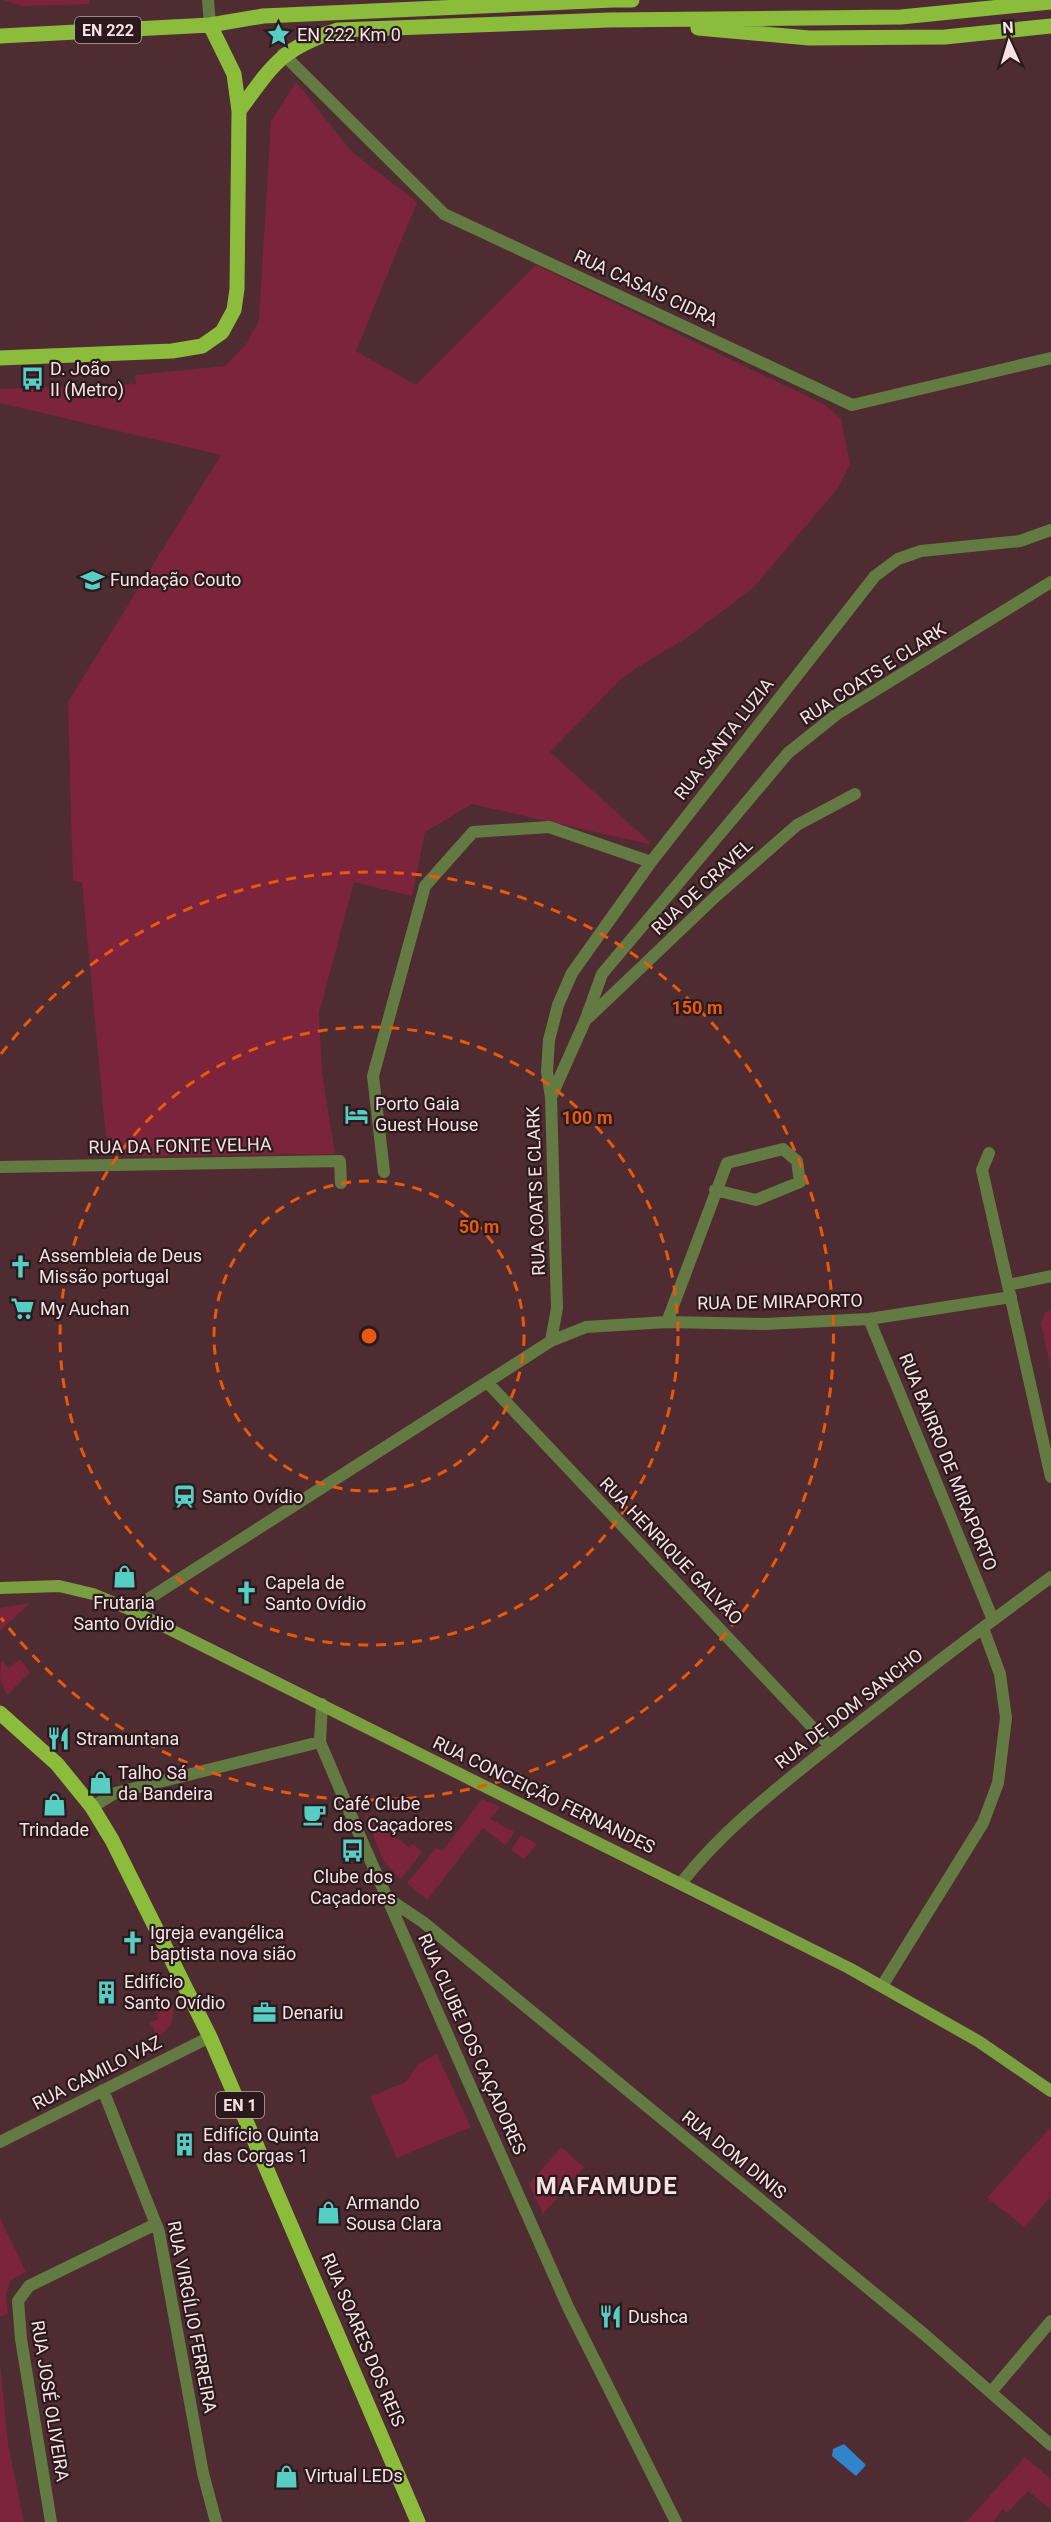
<svg xmlns="http://www.w3.org/2000/svg" width="1051" height="2522" font-family="Roboto,sans-serif">
  <rect width="100%" height="100%" fill="#4f2c32"/>
  <path fill="#7c243c" d="M2,0h87v4l-66,2z
    M296,82l56,70 65,50 -61,149 60,34 120,-120 291,141 14,13 9,45 -12,24 -85,100 -68,51 -52,31 -15,12 -68,70 103,93 -181,-41 -47,28 -13,64 -58,-14 -35,131 3,60 13,81 -207,2 -22,-19 -24,-255 -9,-1 -5,-179 153,-247 -221,-52v-14l136,-5 -1,-9 90,-9 22,-23 12,-23 12,-199z
    M1051,1310v60l-10,-47 5,-11z
    M30,1603l-30,28v-23z
    M20,1659l10,13 -23,23 -7,-16 1,-19 8,8z
    M482,1799l18,8 -10,12 25,13 -10,13 -22,-17 -56,72 -20,-17 29,-35 6,3z
    M364,1813l45,34 4,-3 9,8 -21,27 -17,-17z
    M521,1835l16,9 -13,15 -13,-9z
    M174,2006l-2,17 -14,15 -8,-15 8,-4 -3,-12z
    M437,2054l34,73 -74,31 -27,-61 36,-15 12,-18z
    M1051,2127v69l-26,31 -38,-29z
    M561,2147l23,20 -41,47 -14,-30z
    M0,2218l26,54 -16,9 -4,13 2,20 -8,3z
    M0,2365l8,79 16,78h-24z
    M1025,2457l26,22v30l-23,-18 -21,22 -5,-3 -9,12h-27z"/>
  <path fill="#3184c9" d="M844,2444l22,21 -10,11 -24,-20 1,-7z"/>
  <g fill="none" stroke-linecap="round" stroke-linejoin="round">
    <path stroke="#637b42" stroke-width="12" d="M208,0l2,25
      M283,54l161,160 408,191 199,-47
      M588,1018l127,-121 82,-72 58,-31
      M551,1097l34,-76 17,-47 186,-221 49,-39 214,-132
      M989,1153l-7,17 69,307
      M0,1167l340,-6 1,22
      M384,1172l-11,-96 52,-190 48,-54 76,-5 102,35
      M1008,1285l43,-9
      M869,1319l124,301
      M667,1322l60,-159 56,-14 14,12 3,21 -44,18 -41,-10
      M551,1341l6,-33 -6,-211 -4,-25 2,-32 9,-35 14,-32 79,-111 224,-286 23,-17 23,-8 99,-10 31,-11
      M487,1382l343,364
      M131,1610l420,-269 35,-14 81,-5 97,2 105,-5 142,-22
      M322,1704l-2,38 45,106 203,459 108,215
      M92,1807l23,-14 205,-51
      M682,1882c41,-52 93,-92 144,-133 74,-59 149,-116 225,-172
      M390,1900l33,22 502,413 126,110
      M882,1986l101,-163 15,-40 8,-65 -6,-44 -17,-46
      M103,2090l56,142 44,241 13,49
      M0,2142l210,-105
      M991,2392l60,-71
      M51,2522l-30,-183 -3,-38 11,-15 127,-62"/>
    <path stroke="#7a9f41" stroke-width="12" d="M0,1588l59,-2 34,8 38,16 718,358 129,73 73,50"/>
    <path stroke="#8cbc3c" stroke-width="15" d="M610,0h22
      M698,28l111,10 136,-1 106,-11
      M0,36l210,-11 53,-9 350,-16
      M239,111c34,-47 43,-63 99,-81l271,-10 292,-3 150,-15
      M0,358l172,-7 30,-5 20,-14 12,-22 3,-21 2,-178 -5,-37 -24,-49
      M0,1713l57,51 35,43 20,33 98,197 208,485"/>
  </g>
  <g fill="none" stroke="#e8590c" stroke-width="3" stroke-dasharray="10 8">
    <circle cx="369" cy="1336" r="155"/>
    <circle cx="369" cy="1336" r="309"/>
    <path d="M1 1054A464 464 0 1 1 1 1618"/>
  </g>
  <defs>
    <symbol id="sight-bare" viewBox="-9 -9 18 18"><path d="M0-6L1.8-2.2L6-1.7L2.9 1.2L3.7 5.4L0 3.3L-3.7 5.4L-2.9 1.2L-6-1.7L-1.8-2.2Z" fill="#56cec4" stroke="#2a1a1d" stroke-width="2.5" paint-order="stroke"/></symbol>
    <symbol id="bus-bare" viewBox="-9 -9 18 18"><path d="M-5-6H5V4H4V6H2V4H-2V6H-4V4H-5ZM-3.5-4V0h7V-4ZM-3.5 1.2v1.5H-2V1.2ZM2 1.2v1.5H3.5V1.2Z" fill="#56cec4" stroke="#2a1a1d" stroke-width="2.5" paint-order="stroke"/></symbol>
    <symbol id="school-bare" viewBox="-9 -9 18 18"><path d="M0-5L7-2L0 1L-7-2ZM-4 1L0 2.5L4 1V4Q0 6-4 4Z" fill="#56cec4" stroke="#2a1a1d" stroke-width="2.5" paint-order="stroke"/></symbol>
    <symbol id="hotel-bare" viewBox="-9 -9 18 18"><path d="M-6-4.5h1.5V1H6V5H4.5V3h-9V5H-6ZM-4 0a1.8 1.8 0 1 1 3.6 0ZM.5 0V-2.5h3Q6-2.5 6 0Z" fill="#56cec4" stroke="#2a1a1d" stroke-width="2.5" paint-order="stroke"/></symbol>
    <symbol id="church-bare" viewBox="-9 -9 18 18"><path d="M-1.2-6h2.4v3.5h3.3v2.4h-3.3V6h-2.4V-.1h-3.3v-2.4h3.3Z" fill="#56cec4" stroke="#2a1a1d" stroke-width="2.5" paint-order="stroke"/></symbol>
    <symbol id="supermarket-bare" viewBox="-9 -9 18 18"><path d="M-6-5.5h2.5l.6 2H6L4.5 2H-2.5L-4.4-4H-6ZM-1.5 3.2a1.3 1.3 0 1 0 .1 0ZM3 3.2a1.3 1.3 0 1 0 .1 0Z" fill="#56cec4" stroke="#2a1a1d" stroke-width="2.5" paint-order="stroke"/></symbol>
    <symbol id="station-bare" viewBox="-9 -9 18 18"><path d="M-3-6H3Q5-6 5-4V2Q5 4 3 4L4.5 6H3L1.5 4h-3L-3 6H-4.5L-3 4Q-5 4-5 2V-4Q-5-6-3-6ZM-3.5-4v3h7v-3ZM-3.5 1v1.5H-2V1ZM2 1v1.5H3.5V1Z" fill="#56cec4" stroke="#2a1a1d" stroke-width="2.5" paint-order="stroke"/></symbol>
    <symbol id="shop-bare" viewBox="-9 -9 18 18"><path d="M-5-2.5h2.3a2.7 3.5 0 0 1 5.4 0H5L5.5 6h-11ZM-1.5-2.5h3a1.5 2.3 0 0 0-3 0Z" fill="#56cec4" stroke="#2a1a1d" stroke-width="2.5" paint-order="stroke"/></symbol>
    <symbol id="restaurant-bare" viewBox="-9 -9 18 18"><path d="M-5-6h1v4h1v-4h1v4h1v-4h1v5L-1.5 .5V6h-2V.5L-5-1ZM5-6V6H3V1.5H1.5Q1.5-4 5-6Z" fill="#56cec4" stroke="#2a1a1d" stroke-width="2.5" paint-order="stroke"/></symbol>
    <symbol id="cafe-bare" viewBox="-9 -9 18 18"><path d="M-5.5-4.5H6V0H3Q3 3.5 0 3.5H-2.5Q-5.5 3.5-5.5 0ZM3-3.2v2h1.7v-2ZM-6 4.5H4V6H-6Z" fill="#56cec4" stroke="#2a1a1d" stroke-width="2.5" paint-order="stroke"/></symbol>
    <symbol id="building-bare" viewBox="-9 -9 18 18"><path d="M-4-6H4V6H1V3H-1V6H-4ZM-2.5-4.3h1.7v1.8h-1.7ZM.8-4.3h1.7v1.8H.8ZM-2.5-1h1.7V.8h-1.7ZM.8-1h1.7V.8H.8Z" fill="#56cec4" stroke="#2a1a1d" stroke-width="2.5" paint-order="stroke"/></symbol>
    <symbol id="office-bare" viewBox="-9 -9 18 18"><path d="M-6-3h4V-5.5h4V-3h4V5H-6ZM-1-4.5V-3h2v-1.5ZM-6 0V1H6V0Z" fill="#56cec4" stroke="#2a1a1d" stroke-width="2.5" paint-order="stroke"/></symbol>
  </defs>
  <g fill-rule="evenodd">
    <use href="#sight-bare" x="262" y="18" width="33" height="33"/>
    <use href="#bus-bare" x="16" y="362" width="33" height="33"/>
    <use href="#school-bare" x="76" y="564" width="33" height="33"/>
    <use href="#hotel-bare" x="340" y="1098" width="33" height="33"/>
    <use href="#church-bare" x="4" y="1250" width="33" height="33"/>
    <use href="#supermarket-bare" x="6" y="1292" width="33" height="33"/>
    <use href="#station-bare" x="168" y="1480" width="33" height="33"/>
    <use href="#shop-bare" x="108" y="1560" width="33" height="33"/>
    <use href="#church-bare" x="230" y="1576" width="33" height="33"/>
    <use href="#restaurant-bare" x="42" y="1722" width="33" height="33"/>
    <use href="#shop-bare" x="84" y="1766" width="33" height="33"/>
    <use href="#shop-bare" x="38" y="1788" width="33" height="33"/>
    <use href="#cafe-bare" x="298" y="1798" width="33" height="33"/>
    <use href="#bus-bare" x="336" y="1834" width="33" height="33"/>
    <use href="#church-bare" x="116" y="1926" width="33" height="33"/>
    <use href="#building-bare" x="90" y="1976" width="33" height="33"/>
    <use href="#office-bare" x="248" y="1996" width="33" height="33"/>
    <use href="#building-bare" x="168" y="2128" width="33" height="33"/>
    <use href="#shop-bare" x="312" y="2196" width="33" height="33"/>
    <use href="#restaurant-bare" x="594" y="2300" width="33" height="33"/>
    <use href="#shop-bare" x="270" y="2460" width="33" height="33"/>
  </g>
  <g text-anchor="middle" stroke-width="4.5" stroke-linejoin="round" paint-order="stroke">
    <g fill="#2a1a1d" stroke="#baa5a8" stroke-width="1.5">
      <rect x="75" y="17" width="66" height="26" rx="4.5"/>
      <rect x="216" y="2092" width="48" height="26" rx="4.5"/>
    </g>
    <g font-size="16" font-weight="bold" fill="#f8e1e4">
      <text x="108" y="36">EN 222</text>
      <text x="240" y="2111">EN 1</text>
    </g>
    <g font-size="18" fill="#f8e1e4" stroke="#2a1a1d" text-anchor="start">
      <text x="297" y="41">EN 222 Km 0</text>
      <text x="50" y="375">D. João<tspan x="50" dy="21">II (Metro)</tspan></text>
      <text x="110" y="586">Fundação Couto</text>
      <text x="375" y="1110">Porto Gaia<tspan x="375" dy="21">Guest House</tspan></text>
      <text x="39" y="1262">Assembleia de Deus<tspan x="39" dy="21">Missão portugal</tspan></text>
      <text x="40" y="1315">My Auchan</text>
      <text x="202" y="1503">Santo Ovídio</text>
      <text x="265" y="1589">Capela de<tspan x="265" dy="21">Santo Ovídio</tspan></text>
      <text x="124" y="1609" text-anchor="middle">Frutaria<tspan x="124" dy="21">Santo Ovídio</tspan></text>
      <text x="76" y="1745">Stramuntana</text>
      <text x="118" y="1779">Talho Sá<tspan x="118" dy="21">da Bandeira</tspan></text>
      <text x="333" y="1810">Café Clube<tspan x="333" dy="21">dos Caçadores</tspan></text>
      <text x="54" y="1836" text-anchor="middle">Trindade</text>
      <text x="353" y="1883" text-anchor="middle">Clube dos<tspan x="353" dy="21">Caçadores</tspan></text>
      <text x="150" y="1939">Igreja evangélica<tspan x="150" dy="21">baptista nova sião</tspan></text>
      <text x="124" y="1988">Edifício<tspan x="124" dy="21">Santo Ovídio</tspan></text>
      <text x="282" y="2019">Denariu</text>
      <text x="203" y="2141">Edifício Quinta<tspan x="203" dy="21">das Corgas 1</tspan></text>
      <text x="346" y="2209">Armando<tspan x="346" dy="21">Sousa Clara</tspan></text>
      <text x="628" y="2323">Dushca</text>
      <text x="305" y="2482">Virtual LEDs</text>
    </g>
    <g font-size="18" fill="#f8e1e4" stroke="#2a1a1d">
      <text transform="translate(646 288) rotate(25)" y="6">RUA CASAIS CIDRA</text>
      <text transform="translate(873 674) rotate(-33)" y="6">RUA COATS E CLARK</text>
      <text transform="translate(724 739) rotate(-52)" y="6">RUA SANTA LUZIA</text>
      <text transform="translate(702 887) rotate(-43)" y="6">RUA DE CRAVEL</text>
      <text transform="translate(180 1146) rotate(-1)" y="6">RUA DA FONTE VELHA</text>
      <text transform="translate(536 1191) rotate(-92)" y="6">RUA COATS E CLARK</text>
      <text transform="translate(780 1302) rotate(-1)" y="6">RUA DE MIRAPORTO</text>
      <text transform="translate(948 1462) rotate(68)" y="6">RUA BAIRRO DE MIRAPORTO</text>
      <text transform="translate(671 1551) rotate(46)" y="6">RUA HENRIQUE GALVÃO</text>
      <text transform="translate(849 1709) rotate(-38)" y="6">RUA DE DOM SANCHO</text>
      <text transform="translate(544 1795) rotate(26)" y="6">RUA CONCEIÇÃO FERNANDES</text>
      <text transform="translate(472 2044) rotate(66)" y="6">RUA CLUBE DOS CAÇADORES</text>
      <text transform="translate(97 2073) rotate(-27)" y="6">RUA CAMILO VAZ</text>
      <text transform="translate(734 2155) rotate(39)" y="6">RUA DOM DINIS</text>
      <text transform="translate(192 2317) rotate(79)" y="6">RUA VIRGÍLIO FERREIRA</text>
      <text transform="translate(363 2340) rotate(67)" y="6">RUA SOARES DOS REIS</text>
      <text transform="translate(50 2401) rotate(81)" y="6">RUA JOSÉ OLIVEIRA</text>
    </g>
    <g font-size="24" font-weight="bold" letter-spacing="1.5" fill="#f8e1e4" stroke="#2a1a1d">
      <text x="607" y="2194">MAFAMUDE</text>
    </g>
  </g>
  <circle cx="369" cy="1336" r="9" fill="#e8590c" stroke="#2a1a1d" stroke-width="3"/>
  <g font-size="18" text-anchor="middle" font-weight="bold" fill="#e8590c" stroke="#2a1a1d" stroke-width="4.5" stroke-linejoin="round" paint-order="stroke">
    <text x="697" y="1014">150 m</text>
    <text x="587" y="1124">100 m</text>
    <text x="479" y="1233">50 m</text>
  </g>
  <g transform="translate(1009 42) rotate(356)" stroke="#2a1a1d" stroke-width="4.5" paint-order="stroke">
  <path d="M0-4.5L10 22L0 15L-10 22Z" fill="#f8e1e4"/>
  <text y="-9" font-size="16" font-weight="bold" text-anchor="middle" fill="#f8e1e4">N</text>
  </g>
</svg>
